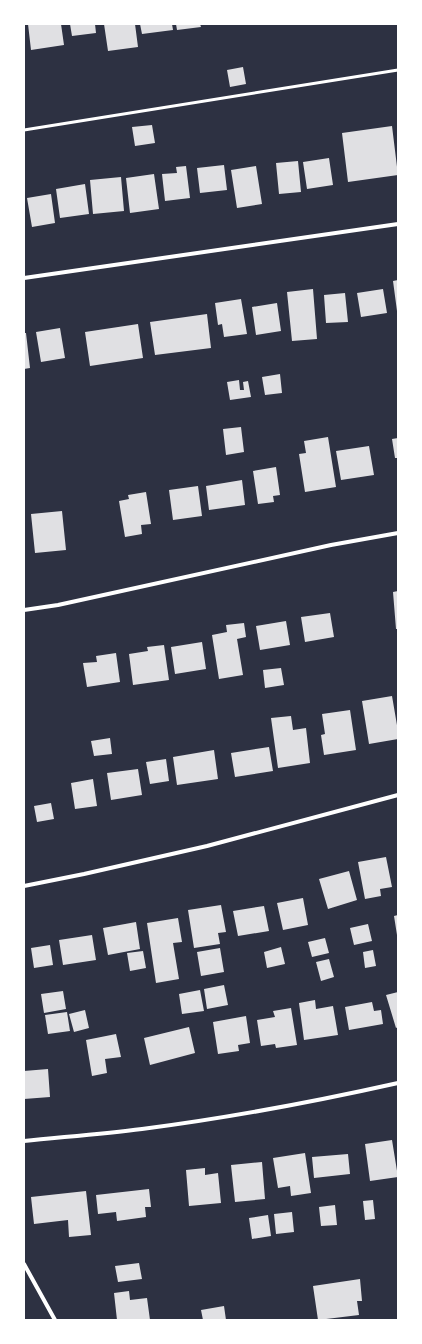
<svg xmlns="http://www.w3.org/2000/svg" width="422" height="1344" font-family="'Archivo Narrow',sans-serif">
  <rect width="100%" height="100%" fill="#2d3142"/>
  <path fill="#e0e0e3" d="M28,24h33l3,21 -33,5z
    M70,24h25l1,9 -24,3z
    M104,24h31l3,23 -30,4z
    M140,24h32l1,6 -31,4z
    M176,24h24l1,3 -24,3z
    M243,67l3,17 -16,3 -3,-17z
    M152,125l3,18 -20,3 -3,-19z
    M392,126l6,49 -50,7 -6,-49z
    M329,158l4,27 -26,4 -4,-27z
    M298,161l3,31 -22,2 -3,-31z
    M224,165l3,25 -27,3 -3,-25z
    M186,166l4,32 -25,3 -3,-27 15,-1 -1,-6z
    M256,166l6,38 -25,4 -6,-38z
    M154,174l5,35 -29,4 -4,-35z
    M121,177l3,34 -31,3 -3,-34z
    M85,184l4,30 -29,4 -4,-29z
    M51,194l4,29 -23,4 -5,-29z
    M398,280v31h-1l-4,-30z
    M313,289l4,50 -25,2 -5,-49z
    M383,289l4,24 -26,4 -4,-24z
    M345,293l3,29 -22,1 -2,-28z
    M241,299l6,35 -23,3 -2,-13 -4,1 -3,-22z
    M277,303l4,28 -25,4 -4,-28z
    M207,314l4,34 -56,7 -5,-33z
    M138,324l5,34 -53,8 -5,-34z
    M60,328l5,30 -24,4 -5,-30z
    M24,333h2l4,35 -6,1z
    M280,374l2,19 -17,2 -3,-18z
    M239,380l1,10h4l-1,-8 5,-1 3,16 -21,3 -3,-18z
    M241,427l3,25 -18,3 -3,-26z
    M328,437l8,50 -31,5 -6,-38 7,-1 -2,-12z
    M398,438v20h-3l-3,-19z
    M369,446l5,29 -33,5 -5,-29z
    M276,467l4,28 -7,1 1,6 -16,2 -5,-33z
    M242,480l3,25 -36,5 -3,-24z
    M198,486l4,30 -29,4 -4,-30z
    M146,492l5,32 -10,1 1,9 -17,3 -6,-36 10,-2 -1,-4z
    M62,511l4,39 -31,3 -4,-39z
    M398,591v38h-2l-3,-37z
    M330,613l4,24 -29,5 -4,-25z
    M286,621l4,24 -30,5 -4,-24z
    M244,623l2,14 -9,2 6,36 -24,4 -7,-44 15,-3 -1,-7z
    M202,642l4,27 -31,5 -4,-27z
    M164,645l5,35 -36,5 -4,-31 19,-3 -1,-4z
    M116,653l4,29 -33,5 -4,-24 14,-1 -1,-6z
    M281,668l3,17 -19,3 -2,-18z
    M392,696l6,35v8l-29,5 -7,-43z
    M350,710l6,40 -32,5 -3,-20 4,-1 -3,-20z
    M291,716l2,14 13,-2 4,35 -32,5 -7,-50z
    M110,738l2,16 -18,2 -3,-15z
    M269,747l4,24 -38,6 -4,-24z
    M214,750l4,29 -41,6 -4,-28z
    M166,759l3,22 -19,3 -4,-22z
    M138,769l4,26 -31,5 -4,-27z
    M93,779l4,27 -22,3 -4,-26z
    M51,803l3,16 -17,3 -3,-16z
    M386,857l6,30 -12,2 1,7 -16,3 -7,-37z
    M349,871l8,29 -29,9 -9,-30z
    M303,898l5,27 -25,5 -6,-27z
    M221,905l5,27 -8,1 2,11 -26,4 -6,-38z
    M264,906l5,25 -31,5 -5,-25z
    M398,915v20h-1l-3,-19z
    M178,918l4,24 -9,1 6,36 -23,4 -9,-60z
    M136,922l4,27 -32,6 -5,-27z
    M368,924l4,17 -18,4 -4,-17z
    M92,935l4,25 -33,5 -4,-25z
    M325,938l4,15 -17,4 -4,-15z
    M50,945l3,20 -19,3 -3,-20z
    M281,947l4,17 -18,4 -3,-16z
    M220,948l4,24 -23,4 -4,-24z
    M373,950l3,16 -11,2 -2,-16z
    M143,951l3,17 -16,3 -3,-18z
    M329,959l5,18 -13,4 -5,-19z
    M224,985l4,20 -21,4 -3,-20z
    M200,990l4,21 -22,3 -3,-20z
    M63,991l3,18 -22,4 -3,-19z
    M398,992v35l-2,1 -10,-33z
    M315,1000l1,9 17,-3 5,29 -34,5 -5,-37z
    M372,1002l2,9 7,-1 2,14 -34,6 -4,-23z
    M291,1008l6,37 -21,3 -1,-4 -14,2 -4,-26 18,-3 -2,-6z
    M85,1010l4,18 -15,4 -5,-18z
    M67,1012l3,19 -22,3 -3,-19z
    M246,1016l4,27 -12,2 1,6 -21,3 -5,-32z
    M189,1027l6,26 -45,12 -6,-27z
    M116,1034l5,23 -16,2 2,14 -15,3 -6,-36z
    M48,1069l2,28 -26,2v-28z
    M392,1140l6,37 -28,4 -5,-37z
    M305,1153l6,40 -20,3 -1,-10 -12,2 -5,-30z
    M348,1154l2,20 -36,4 -2,-21z
    M262,1162l3,37 -30,3 -4,-37z
    M205,1168v7l13,-2 3,30 -32,3 -3,-36z
    M149,1189l2,18h-6l1,10 -29,4 -1,-9 -18,2 -2,-19z
    M86,1191l5,44 -22,2 -1,-17 -34,4 -3,-27z
    M373,1200l2,19 -10,1 -2,-19z
    M335,1205l2,20 -16,1 -2,-19z
    M292,1212l2,20 -18,2 -2,-20z
    M268,1215l3,21 -19,3 -3,-21z
    M139,1263l3,16 -24,3 -3,-16z
    M360,1279l2,22h-5l2,14 -41,5 -5,-34z
    M129,1291l1,9 17,-2 3,22h-33l-3,-27z
    M224,1306l2,14h-23l-2,-10z"/>
  <g fill="none" stroke-linecap="round" stroke-linejoin="round">
    <path stroke="#fff" stroke-width="3" d="M24,130l374,-60"/>
    <path stroke="#fff" stroke-width="4" d="M24,278l374,-54
      M24,610l34,-5 273,-60 67,-12
      M24,886l60,-12 123,-28 191,-51
      M24,1141c39,-4 79,-7 118,-12 86,-11 171,-27 256,-46
      M24,1264l31,56"/>
  </g>
  <rect width="422" height="1344" fill="none" stroke="#ffffff" stroke-width="50"/>
</svg>
